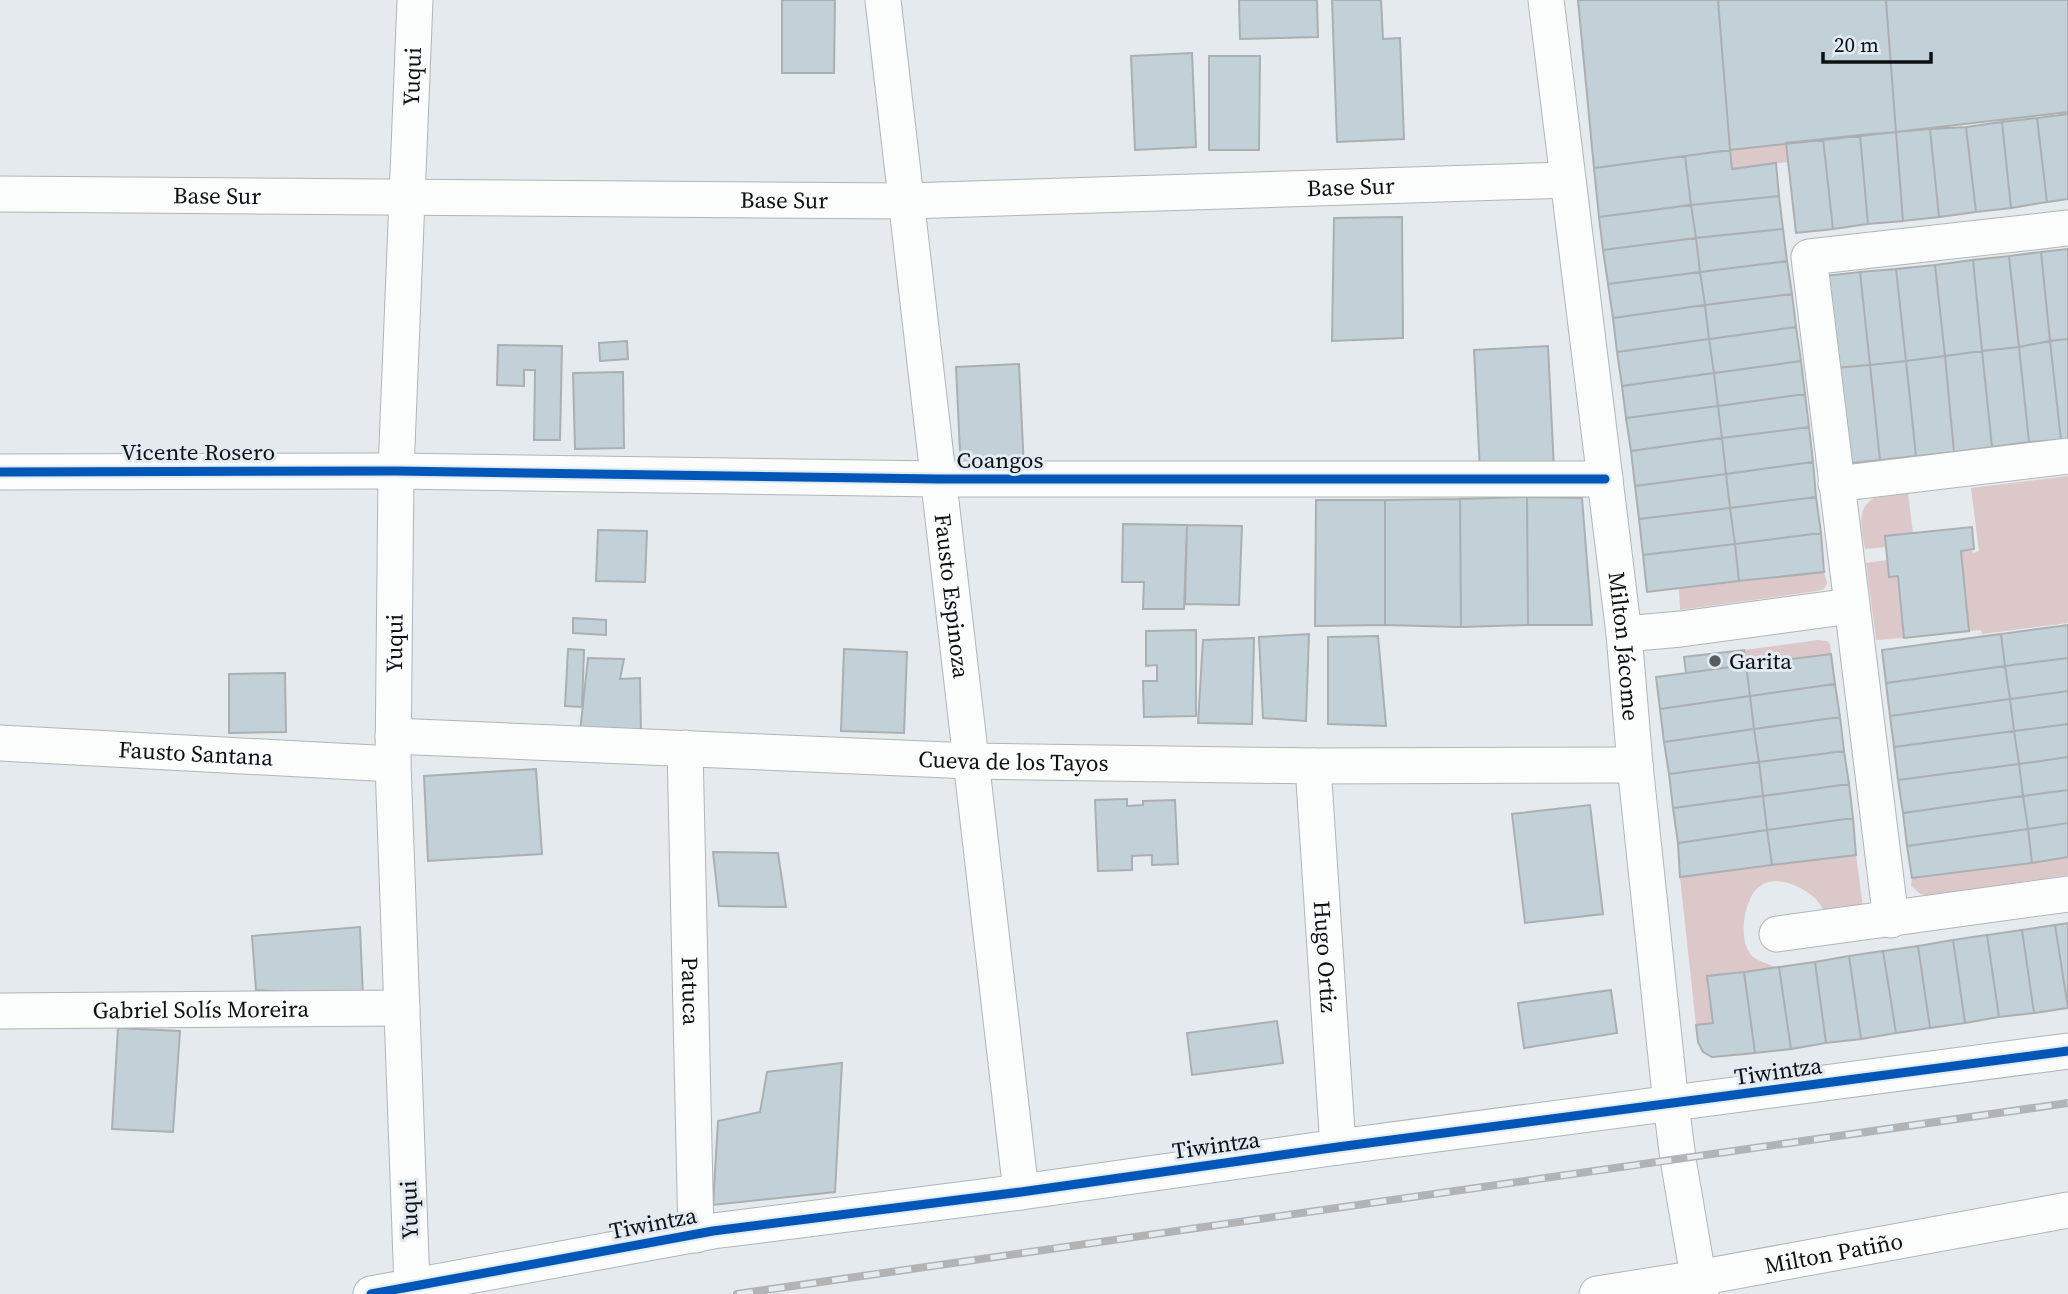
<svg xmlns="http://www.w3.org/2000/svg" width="2068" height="1294" font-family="'Source Serif 4',serif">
  <rect width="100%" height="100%" fill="#e4eaee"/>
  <path fill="#dcc7c9" d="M1786,143l2,19 -56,7 -2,-19z
    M2068,476v147l-86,11 -1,-4 -12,1 -8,-80 11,-1 1,3 6,-2 -8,-63z
    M1908,493l5,40 -27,14 -21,2c-3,-18 -10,-40 9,-51z
    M1888,560l2,17 8,-1 6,62 -28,2 -10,-77z
    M1824,572l3,11 -3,6 -7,2 -137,19 -1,-21z
    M1818,640l9,1 3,3 1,10 -85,11 -2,-15z
    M1856,855l7,52 -38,5c-4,-6 -8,-13 -14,-17 -12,-10 -36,-20 -51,-9 -16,11 -23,55 -8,70 6,5 17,8 25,12l-70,8 6,47 -17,2 -16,-148z
    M2068,857v18l-142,21 -7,-3 -8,-7 1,-8z"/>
  <path fill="#c2d0d7" stroke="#abafb2" stroke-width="2" d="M782,0h53l-1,73h-52z
    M1239,0h78l1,37 -78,2z
    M1332,0h49l2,39 17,-1 4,101 -67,3z
    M1578,0h140l12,150 -136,18z
    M1718,0h168l10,132 -166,18z
    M1886,0h182v112l-172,20z
    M1192,53l4,94 -61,3 -4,-94z
    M1209,56h51l-1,94h-50z
    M2068,114v85l-21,3 -10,-84z
    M2037,118l10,84 -36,6 -9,-86z
    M2002,122l9,86 -35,4 -10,-85z
    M1966,127l10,85 -37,5 -9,-88z
    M1930,129l9,88 -36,4 -7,-89z
    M1896,132l7,89 -35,3 -8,-89z
    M1860,135l8,89 -35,5 -10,-90z
    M1823,139l10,90 -37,4 -10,-90z
    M1730,150l2,19 44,-6 3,33 -88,9 -6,-49z
    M1685,156l6,49 -92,12 -5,-49z
    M1779,196l4,33 -87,9 -5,-33z
    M1691,205l5,33 -93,12 -4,-33z
    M1402,217l1,121 -71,3 2,-123z
    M1783,229l4,32 -87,11 -4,-34z
    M1696,238l4,34 -92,12 -5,-34z
    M2068,249v90l-18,2 -9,-89z
    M2041,252l9,89 -31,6 -10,-91z
    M2009,256l10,91 -37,4 -9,-91z
    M1973,260l9,91 -37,5 -10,-91z
    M1787,261l5,33 -87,11 -5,-33z
    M1935,265l10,91 -39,5 -10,-92z
    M1896,269l10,92 -36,4 -10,-93z
    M1700,272l5,33 -92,13 -5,-34z
    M1860,272l10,93 -36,3 -9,-92z
    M1792,294l4,33 -87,12 -4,-34z
    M1705,305l4,34 -92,13 -4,-34z
    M1796,327l5,34 -87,12 -5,-34z
    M1709,339l5,34 -92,13 -5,-34z
    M2068,339v100l-7,1 -11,-99z
    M627,341l1,18 -28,2 -1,-18z
    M2050,341l11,99 -32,2 -10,-95z
    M498,345l64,1 -2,94h-26l1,-70h-11v16l-27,-1z
    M1548,346l6,123 -74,3 -6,-122z
    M2019,347l10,95 -37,5 -10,-96z
    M1982,351l10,96 -38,5 -9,-96z
    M1945,356l9,96 -38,4 -10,-95z
    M1801,361l4,33 -87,12 -4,-33z
    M1906,361l10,95 -36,4 -10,-95z
    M1019,364l5,105 -63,3 -5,-105z
    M1870,365l10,95 -36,4 -10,-96z
    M623,372l1,76 -49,1 -2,-76z
    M1714,373l4,33 -92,12 -4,-32z
    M1805,394l4,33 -87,11 -4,-32z
    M1718,406l4,32 -91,13 -5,-33z
    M1809,427l4,35 -87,12 -4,-36z
    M1722,438l4,36 -91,12 -4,-35z
    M1813,462l3,35 -86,11 -4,-34z
    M1726,474l4,34 -91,11 -4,-33z
    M1527,497l55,1 10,127h-64z
    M1527,497l1,128 -67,2 -1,-128z
    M1816,497l5,36 -86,11 -5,-36z
    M1460,499l1,128 -76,-2v-125z
    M1316,500h69v125l-70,1z
    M1730,508l5,36 -92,11 -4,-36z
    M1123,524l64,1 -3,84h-41l1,-27h-22z
    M1187,525l55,1 -3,79 -54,-1z
    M1972,527l2,22 -13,2 8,80 -65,7 -6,-62 -9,1 -4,-41z
    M598,530l49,1 -2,51 -49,-1z
    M1821,533l3,39 -85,9 -4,-37z
    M1735,544l4,37 -92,11 -4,-37z
    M573,618l33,2v15l-33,-2z
    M2068,625v33l-63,8 -4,-32z
    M1196,630v86l-52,1 -1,-36h14v-16l-11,1v-35z
    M1309,634l-3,87 -43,-3 -4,-81z
    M2001,634l4,32 -119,17 -4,-33z
    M1378,636l8,90 -58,-2v-87z
    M1254,638l-2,86 -54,-1 5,-83z
    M568,649l16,1 -2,57 -17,-1z
    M844,649l63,3 -3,81 -63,-2z
    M1744,650l2,15 -60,8 -2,-16z
    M1831,654l4,30 -85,12 -4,-31z
    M588,658l36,1 -4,20 20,-1 1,58 -61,-4z
    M2068,658v33l-58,8 -5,-33z
    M1746,665l4,31 -90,13 -4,-32z
    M2005,666l5,33 -120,17 -4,-33z
    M285,673l1,59 -57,1v-59z
    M1835,684l5,33 -86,12 -4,-33z
    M2068,691v33l-54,7 -4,-32z
    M1750,696l4,33 -90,13 -4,-33z
    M2010,699l4,32 -120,16 -4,-31z
    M1840,717l4,34 -85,11 -5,-33z
    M2068,724v33l-49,7 -5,-33z
    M1754,729l5,33 -90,12 -5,-32z
    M2014,731l5,33 -121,16 -4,-33z
    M1844,751l5,33 -86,12 -4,-34z
    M2068,757v33l-45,6 -4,-32z
    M1759,762l4,34 -90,12 -4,-34z
    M2019,764l4,32 -120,17 -5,-33z
    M536,769l6,85 -114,7 -4,-85z
    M1849,784l4,34 -86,12 -4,-34z
    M2068,790v33l-40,6 -5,-33z
    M1763,796l4,34 -89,13 -5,-35z
    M2023,796l5,33 -121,17 -4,-33z
    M1127,799v7l16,-1v-4l32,-1 3,64 -26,1v-10l-20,1v14l-34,1 -3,-71z
    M1590,805l13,109 -78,9 -13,-109z
    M1853,818l3,37 -84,10 -5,-35z
    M2068,823v34l-36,6 -4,-34z
    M2028,829l4,34 -120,15 -5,-32z
    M1767,830l5,35 -92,12 -2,-34z
    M713,852l65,1 8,54 -67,-1z
    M2068,923v85l-13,-83z
    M2055,925l13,83 -34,5 -12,-83z
    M360,927l3,70 -107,-7 -4,-54z
    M2022,930l12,83 -35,4 -12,-82z
    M1987,935l12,82 -34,6 -12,-83z
    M1953,940l12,83 -35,5 -12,-82z
    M1918,946l12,82 -34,5 -13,-82z
    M1883,951l13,82 -35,6 -12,-83z
    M1849,956l12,83 -35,4 -11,-81z
    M1815,962l11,81 -35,6 -12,-82z
    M1779,967l12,82 -36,4 -11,-81z
    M1744,972l11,81 -43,4 -9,-5 -5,-10 -2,-17 17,-2 -6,-47z
    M1611,990l6,43 -93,15 -6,-45z
    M1277,1021l6,42 -91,12 -5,-42z
    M118,1028l62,3 -7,101 -61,-3z
    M842,1063l-7,129 -122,13 5,-84 42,-9 7,-40z"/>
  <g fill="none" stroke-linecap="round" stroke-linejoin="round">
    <defs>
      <g id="minor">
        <path id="s1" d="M883,0l138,1192"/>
        <path id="s2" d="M1546,0l78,634 11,131 36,339 7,55 23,135"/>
        <path id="s3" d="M0,194l907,7 660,-21"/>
        <path d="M0,472l396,-1 543,8h666"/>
        <path d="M1836,484l232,-28"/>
        <path d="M1624,634l57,-5 170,-23"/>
        <path id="s4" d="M393,736l578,25 342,5 322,-1"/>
        <path id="s5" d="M0,743l393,21"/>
        <path id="s6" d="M685,748l11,487"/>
        <path id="s7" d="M1313,766l25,381"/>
        <path d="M1891,920l-82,-663 259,-29"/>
        <path d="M1777,934l291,-40"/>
        <path id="s8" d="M0,1011l402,-3"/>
        <path id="s9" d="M412,1287l-19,-523 3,-293 19,-471"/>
        <path d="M371,1294l342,-63 308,-39 317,-45 730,-96"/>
        <path id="s10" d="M1597,1294l101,-16 370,-68"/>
      </g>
    </defs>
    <use href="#minor" stroke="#b0b5b7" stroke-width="37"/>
    <use href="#minor" stroke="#fbfcfc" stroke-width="35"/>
    <defs>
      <path id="rail" d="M737,1294l1331,-191"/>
    </defs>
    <use href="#rail" stroke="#b2b3b4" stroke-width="8"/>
    <use href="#rail" stroke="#e1ebf1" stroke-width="5" stroke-dasharray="16" stroke-linecap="butt"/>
    <defs>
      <path id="cycleway" d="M0,472l396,-1 543,8h666
        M371,1294l342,-63 308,-39 317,-45 730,-96"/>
    </defs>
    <use href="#cycleway" stroke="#e1ebf1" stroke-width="13"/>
    <use href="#cycleway" stroke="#0057b8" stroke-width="9"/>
  </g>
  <circle fill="#585d60" stroke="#e1ebf1" stroke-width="2.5" cx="1715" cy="661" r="7"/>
  <g text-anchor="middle" stroke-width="6" stroke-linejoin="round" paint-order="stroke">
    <g font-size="23" fill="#0d1113" stroke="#e1ebf1">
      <text dy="8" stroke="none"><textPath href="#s9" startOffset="1211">Yuqui</textPath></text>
      <text dy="8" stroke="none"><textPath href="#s3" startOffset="1351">Base Sur</textPath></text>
      <text dy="8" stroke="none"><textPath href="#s3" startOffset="217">Base Sur</textPath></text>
      <text dy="8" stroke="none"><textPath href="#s3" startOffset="784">Base Sur</textPath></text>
      <text x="198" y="460">Vicente Rosero</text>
      <text x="1000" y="468">Coangos</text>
      <text dy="8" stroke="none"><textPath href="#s1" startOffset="600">Fausto Espinoza</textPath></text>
      <text dy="8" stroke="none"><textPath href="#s9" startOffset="644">Yuqui</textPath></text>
      <text dy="8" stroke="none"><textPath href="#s2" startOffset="651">Milton Jácome</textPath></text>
      <text dy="8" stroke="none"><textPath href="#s5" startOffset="196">Fausto Santana</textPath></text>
      <text dy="8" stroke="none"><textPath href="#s4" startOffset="621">Cueva de los Tayos</textPath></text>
      <text dy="8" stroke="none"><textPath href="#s7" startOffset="191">Hugo Ortiz</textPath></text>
      <text dy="8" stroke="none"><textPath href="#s6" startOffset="243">Patuca</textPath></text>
      <text dy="8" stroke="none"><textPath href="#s8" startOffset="201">Gabriel Solís Moreira</textPath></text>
      <text transform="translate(1778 1071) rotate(-8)" y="8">Tiwintza</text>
      <text transform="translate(1216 1145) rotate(-8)" y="8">Tiwintza</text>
      <text transform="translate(409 1210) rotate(-92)" y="8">Yuqui</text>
      <text transform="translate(653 1223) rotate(-11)" y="8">Tiwintza</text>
      <text dy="8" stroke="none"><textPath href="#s10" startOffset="240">Milton Patiño</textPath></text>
    </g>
    <g font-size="23" fill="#0d1113" stroke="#e1ebf1" text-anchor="start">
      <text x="1729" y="669">Garita</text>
    </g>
  </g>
  <path d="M1823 52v10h108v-10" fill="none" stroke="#0d1113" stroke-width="3.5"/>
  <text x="1834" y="52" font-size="21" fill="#0d1113" stroke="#e1ebf1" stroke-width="5" paint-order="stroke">20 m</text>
</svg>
